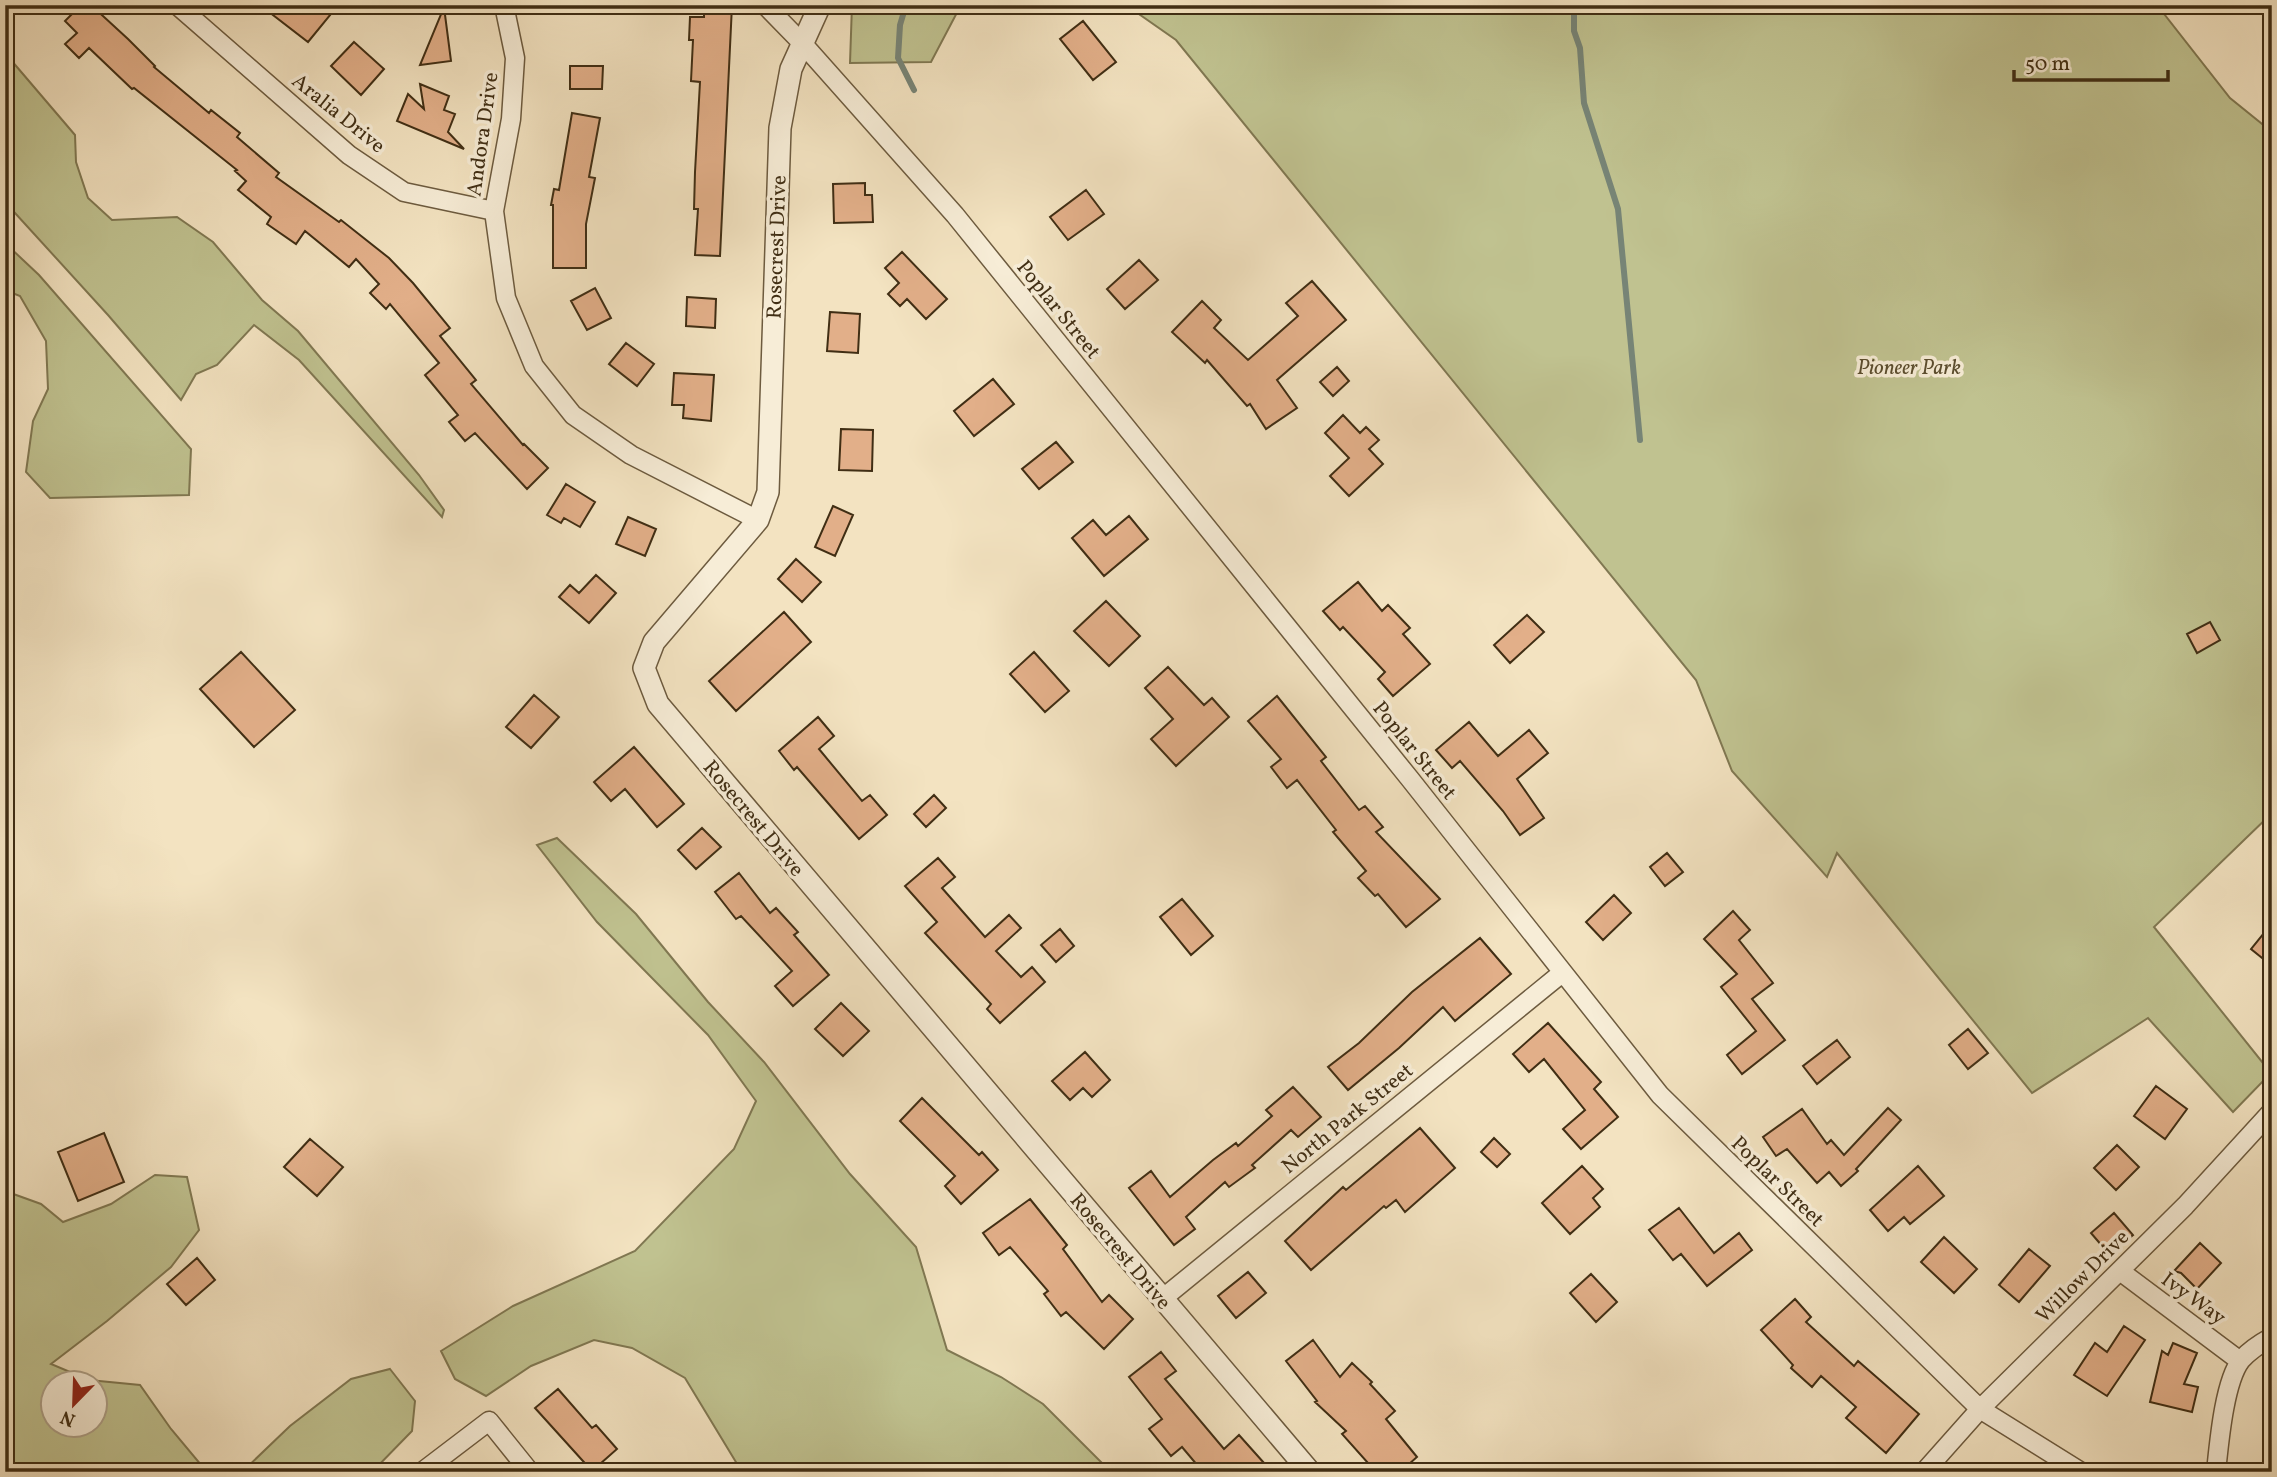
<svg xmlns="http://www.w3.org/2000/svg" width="2277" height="1477" font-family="Vollkorn,serif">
  <rect width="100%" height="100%" fill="#f3e3c1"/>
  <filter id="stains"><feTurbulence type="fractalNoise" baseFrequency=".00286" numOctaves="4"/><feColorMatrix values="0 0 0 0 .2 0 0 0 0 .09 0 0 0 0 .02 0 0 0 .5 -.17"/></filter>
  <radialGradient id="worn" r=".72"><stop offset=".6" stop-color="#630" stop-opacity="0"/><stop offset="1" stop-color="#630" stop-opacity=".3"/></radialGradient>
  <path fill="#c0c290" stroke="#807852" stroke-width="2" fill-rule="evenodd" d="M852,5h109l-30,57 -81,1z
    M1126,5h1031l73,93 42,34v681l-118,114 117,146 -38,39 -85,-94 -116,75 -195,-240 -10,24 -95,-106 -36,-91 -520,-640z
    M5,53l70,82 1,27 12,36 24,22 65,-3 36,25 49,58 36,31 121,144 25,35 -2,7 -143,-157 -45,-35 -37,40 -21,9 -15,26 -73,-85 -103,-113z
    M5,243l34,32 152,174 -2,46 -139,3 -24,-26 7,-51 15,-32 -2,-48 -26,-45 -15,-6z
    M557,838l79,76 72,88 56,60 86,112 66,73 31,103 54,27 42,27 68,68h-369l-57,-94 -53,-30 -38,-8 -63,26 -45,30 -31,-17 -14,-28 72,-45 122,-55 99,-102 22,-48 -48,-66 -111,-113 -60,-77z
    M155,1175l32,2 12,53 -28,37 -64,54 -56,43 38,16 51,5 31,44 36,43h-202v-281l36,13 22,18 48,-18zM52,1382h42v42h-42z
    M390,1369l25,32 -3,30 -40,41h-130l48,-46 61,-47z"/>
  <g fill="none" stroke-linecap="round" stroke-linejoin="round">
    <path stroke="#778476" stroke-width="6" d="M906,5l-6,20 -2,33 16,32
      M1574,5v26l6,17 4,55 34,106 22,231"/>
  </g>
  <path fill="#e2af89" stroke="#402e14" stroke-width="2" d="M81,5h10l37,34 27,27 -1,1 55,46 2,-3 29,23 -3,4 42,36 -3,4 63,45 2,-2 48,38 24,25 37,45 -10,8 36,44 -5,4 52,61 1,-1 24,24 -21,21 -52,-56 -10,8 -16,-19 9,-7 -33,-40 14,-12 -49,-59 -4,5 -16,-16 9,-9 -23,-25 -7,8 -44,-36 -9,13 -29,-20 4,-7 -33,-27 8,-9 -11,-10 2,-1 -103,-82 -2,1 -43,-41 -10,10 -14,-14 12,-11 -12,-12z
    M260,5h60l11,9 -23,28z
    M704,5h28l-12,251 -25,-1 3,-46h-4l1,-37 5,-90 -9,-1 2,-41h-4l1,-23h14z
    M444,7l7,54 -31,4z
    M1083,21l33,41 -23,18 -33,-41z
    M354,42l30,27 -23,26 -30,-29z
    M570,66h33l-1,23h-32z
    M420,84l29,12 -5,14 11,4 -7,18 16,17 -67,-28 11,-27 16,15z
    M572,113l28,5 -11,59 6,1 -9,46v44h-33v-63h-2l3,-16 5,1z
    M865,183v12h7l1,27 -39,1 -1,-39z
    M1086,190l18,24 -36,26 -18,-23z
    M902,252l45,47 -21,20 -19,-20 -7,7 -12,-12 11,-11 -14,-15z
    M1139,260l19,20 -33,29 -18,-20z
    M1312,281l34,39 -69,60 20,28 -31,21 -16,-25 -3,2 -40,-46 -2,3 -33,-31 30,-31 19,19 -7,8 34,32 50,-44 -12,-13z
    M595,288l16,30 -24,12 -16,-29z
    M687,297l29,2 -1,29 -29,-2z
    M830,312l30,2 -2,39 -31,-2z
    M626,343l28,21 -17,22 -28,-22z
    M1337,367l12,14 -16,15 -13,-14z
    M674,373l40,2 -3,46 -28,-3 1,-13h-12z
    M993,379l21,25 -40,32 -20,-25z
    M1343,415l17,18 6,-6 13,13 -10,9 14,15 -34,32 -19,-20 19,-18 -24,-25z
    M841,429l32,1 -1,41 -33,-1z
    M1056,442l17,20 -34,27 -17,-20z
    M566,484l29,18 -15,25 -16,-9 -3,5 -14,-8z
    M833,506l20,9 -18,41 -20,-9z
    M1129,516l19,23 -44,37 -32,-38 21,-18 13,15z
    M628,517l28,12 -11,27 -29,-12z
    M796,559l25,23 -19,20 -24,-23z
    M596,575l20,18 -27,30 -30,-26 11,-12 9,8z
    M1358,582l24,29 6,-6 22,23 -7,6 27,30 -37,32 -15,-17 7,-7 -42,-45 -3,3 -17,-19z
    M1106,601l34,35 -31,30 -35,-35z
    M784,612l27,30 -75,69 -27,-30z
    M1527,615l17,17 -34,31 -16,-18z
    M2210,622l10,18 -23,13 -10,-19z
    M241,652l54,58 -41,37 -54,-58z
    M1034,652l35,39 -24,21 -35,-38z
    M1168,667l36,38 8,-7 17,19 -53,49 -25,-27 22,-20 -28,-31z
    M534,695l25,22 -28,31 -25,-21z
    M1277,696l49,61 -5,4 38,49 6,-4 18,21 -7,5 64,67 -34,28 -28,-33 -3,2 -17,-18 8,-7 -33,-39 3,-2 -39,-50 -10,8 -16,-21 10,-8 -33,-38z
    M818,717l16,19 -15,13 43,52 8,-6 17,20 -28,24 -62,-72 -3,3 -15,-19z
    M1469,722l29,34 31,-26 19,23 -31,26 27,39 -24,17 -17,-24 -43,-50 -8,7 -16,-18z
    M634,747l50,57 -27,23 -32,-38 -14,12 -17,-19z
    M934,795l12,13 -20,19 -12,-13z
    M702,828l19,19 -25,22 -18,-19z
    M1667,853l16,19 -18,14 -15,-19z
    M938,858l17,19 -13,11 43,49 24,-22 12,13 -25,23 25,26 11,-10 13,15 -45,41 -13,-14 4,-5 -66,-71 12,-11 -32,-36z
    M739,873l31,40 6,-5 22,24 -4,3 35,40 -36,31 -18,-20 17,-15 -51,-55 -5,3 -21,-27z
    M1614,895l17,18 -28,27 -17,-18z
    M1182,899l31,37 -22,19 -31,-38z
    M1733,911l17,19 -11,10 34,43 -21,16 33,41 -43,34 -15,-19 29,-24 -35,-44 16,-13 -33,-35z
    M2272,923v43l-21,-17z
    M1060,929l14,17 -18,16 -15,-17z
    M1480,938l31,36 -56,47 -12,-14 -44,41 -51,42 -20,-23 31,-24 53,-51z
    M841,1003l28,28 -26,25 -28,-27z
    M1548,1023l53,59 -7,7 24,28 -37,32 -18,-20 22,-19 -41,-51 -15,13 -16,-18z
    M1968,1029l20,24 -20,16 -19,-24z
    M1837,1040l13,17 -33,27 -14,-18z
    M1085,1052l25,28 -18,17 -9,-9 -13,12 -18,-19z
    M2156,1086l31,23 -22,30 -31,-23z
    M1293,1087l28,30 -23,20 -7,-7 -39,35 3,3 -26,19 -4,-5 -39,35 9,12 -21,16 -45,-57 22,-17 19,26 43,-37 23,-17 2,3 34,-30 -6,-6z
    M922,1098l57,57 3,-3 16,18 -37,34 -16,-18 10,-10 -55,-55z
    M1888,1108l13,12 -45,49 2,2 -17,15 -12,-14 -12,11 -30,-34 -11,7 -13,-19 39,-28 25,35 4,-4 13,15z
    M1420,1128l35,40 -50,44 -9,-12 -10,8 -2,-2 -73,64 -26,-29 58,-54 3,3z
    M104,1133l20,49 -46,19 -20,-49z
    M1494,1138l16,16 -13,13 -16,-15z
    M310,1139l33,28 -26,29 -33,-29z
    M2117,1145l22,22 -23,23 -22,-22z
    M1582,1166l21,23 -10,9 7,9 -30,27 -28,-31z
    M1918,1166l26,30 -34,28 -6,-7 -16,14 -18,-21z
    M1030,1199l37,46 -4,4 39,53 7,-7 24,24 -29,30 -38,-37 -5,4 -17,-22 4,-3 -38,-44 -11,8 -16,-22z
    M1679,1208l35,45 25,-20 13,17 -45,36 -26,-32 -8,6 -24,-30z
    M2114,1213l19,22 -24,19 -18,-21z
    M1944,1237l33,32 -23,24 -33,-31z
    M2200,1243l21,20 -24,26 -16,-16 -7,-2z
    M2029,1249l21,17 -31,36 -20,-17z
    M197,1258l18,22 -29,25 -19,-21z
    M1248,1272l18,21 -30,25 -18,-22z
    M1591,1274l26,28 -21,20 -26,-29z
    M1795,1299l16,18 -5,5 48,44 4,-5 61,53 -33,39 -40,-35 10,-11 -35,-31 -9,11 -21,-19 2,-3 -32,-35z
    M2124,1326l21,14 -38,56 -33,-21 21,-32 12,9z
    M1313,1340l27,37 12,-14 20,19 -2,2 25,27 -9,8 31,38 -17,15h-24l-34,-38 4,-3 -31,-29 2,-1 -31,-40z
    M2173,1343l24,10 -13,31 14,3 -6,25 -42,-10 12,-51 6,4z
    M1161,1352l15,19 -11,8 59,70 15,-14 25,28 -11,9h-50l-21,-25 -11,9 -22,-27 13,-10 -33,-42z
    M558,1389l34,39 4,-3 21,24 -25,22 -57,-63z"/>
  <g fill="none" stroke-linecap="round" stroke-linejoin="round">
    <defs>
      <path id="minor" d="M177,5l172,150 55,37 90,19
        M504,5l11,53 -4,61 -17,92 12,87 28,68 39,49 58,40 127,65
        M765,5l38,39 152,171 455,564 250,316 320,314 101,63
        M2120,1271l120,90
        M1162,1299l400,-326
        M422,1472l67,-51 41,51
        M1924,1472l56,-63 205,-203 87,-95
        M2216,1472c3,-28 8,-90 25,-112 8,-9 20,-17 31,-23"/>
      <path id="tertiary" d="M820,5l-29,64 -11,59 -12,364 -10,28 -104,122 -10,26 14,36 652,768"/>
    </defs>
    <use href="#minor" stroke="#6d5b3f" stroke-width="21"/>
    <use href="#tertiary" stroke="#6d5b3f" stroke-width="24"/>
    <use href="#minor" stroke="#f7edd7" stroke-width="18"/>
    <use href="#tertiary" stroke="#f7edd7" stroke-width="21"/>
  </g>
  <g text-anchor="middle" stroke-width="7" stroke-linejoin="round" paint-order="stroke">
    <g font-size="21" fill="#402e14" stroke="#f7edd7">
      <text transform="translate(339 113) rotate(39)" y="7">Aralia Drive</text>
      <text transform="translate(482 134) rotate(-82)" y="7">Andora Drive</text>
      <text transform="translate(776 247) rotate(-88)" y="7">Rosecrest Drive</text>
      <text transform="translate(1059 309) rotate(51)" y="7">Poplar Street</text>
      <text transform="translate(1415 750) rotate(51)" y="7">Poplar Street</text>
      <text transform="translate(754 818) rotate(50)" y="7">Rosecrest Drive</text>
      <text transform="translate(1347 1118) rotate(-39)" y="7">North Park Street</text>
      <text transform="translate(1778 1181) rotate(44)" y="7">Poplar Street</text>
      <text transform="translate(1121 1251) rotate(50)" y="7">Rosecrest Drive</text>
      <text transform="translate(2082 1276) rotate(-45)" y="7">Willow Drive</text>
      <text transform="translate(2194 1298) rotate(36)" y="7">Ivy Way</text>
    </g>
    <g font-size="21" font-style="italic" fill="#5a4c2d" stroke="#f7edd7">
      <text x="1909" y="374">Pioneer Park</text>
    </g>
  </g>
  <rect width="2277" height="1477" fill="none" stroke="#f3e3c1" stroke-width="28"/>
  <rect x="7" y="7" width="2263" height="1463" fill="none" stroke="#402e14" stroke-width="3.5"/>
  <rect x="14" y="14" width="2249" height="1449" fill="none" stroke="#402e14" stroke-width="2"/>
  <g transform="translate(74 1404) rotate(203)"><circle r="33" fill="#f7edd7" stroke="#aea189" stroke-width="2"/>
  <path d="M0-5L12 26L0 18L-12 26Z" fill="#8f2418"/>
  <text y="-10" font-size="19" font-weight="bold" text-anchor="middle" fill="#402e14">N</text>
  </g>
  <path d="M2014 70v10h154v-10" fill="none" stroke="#402e14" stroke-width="3.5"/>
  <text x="2025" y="70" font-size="21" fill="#402e14" stroke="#f7edd7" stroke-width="5" paint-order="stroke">50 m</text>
  <rect width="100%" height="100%" filter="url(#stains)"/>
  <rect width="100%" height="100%" fill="url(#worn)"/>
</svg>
